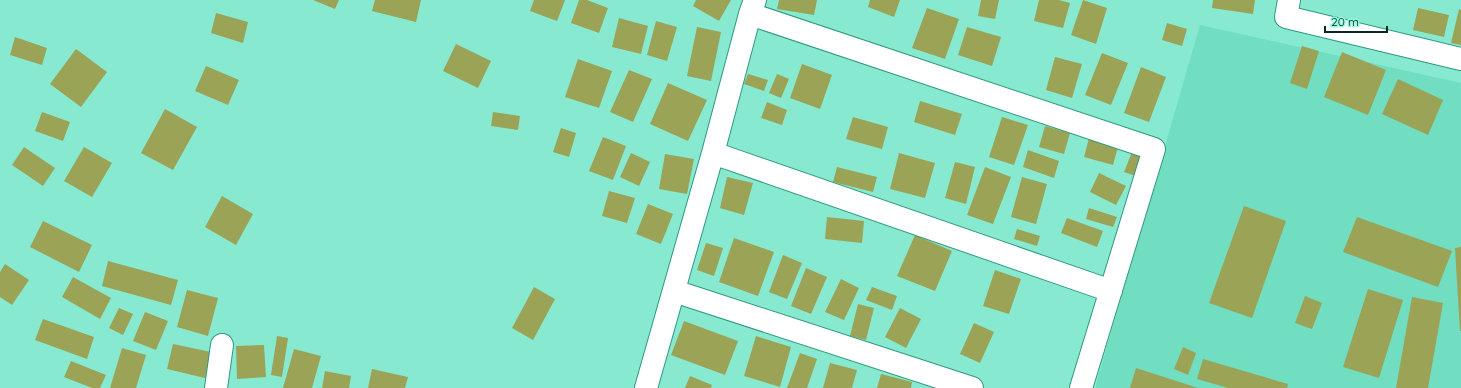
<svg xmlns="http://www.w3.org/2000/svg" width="1461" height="388" font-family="Quicksand,sans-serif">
  <rect width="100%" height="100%" fill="#87ead0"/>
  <path fill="#71ddc1" d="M1200,25l261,58v305h-366z"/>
  <path fill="#9aa356" d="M313,0h26l-4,9z
    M375,0h46l-5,22 -44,-11z
    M534,0h31l-8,21 -27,-10z
    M579,0h8l21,8 -9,25 -28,-10z
    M696,0h35l-12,21 -26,-15z
    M779,0h38l-3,15 -37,-6z
    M870,0h30l-6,17 -26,-10z
    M981,0h18l-4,19 -17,-3z
    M1039,0h20l11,3 -7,25 -29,-7z
    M1083,0l24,8 -11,36 -25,-9z
    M1213,0h42l-2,14 -41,-6z
    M927,8l32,11 -14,40 -33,-11z
    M1418,8l31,7 -5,22 -31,-7z
    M1459,9l2,1v35l-10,-2z
    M216,13l32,9 -5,21 -32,-10z
    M619,18l29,8 -7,28 -29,-7z
    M656,21l21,6 -10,34 -20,-6z
    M1167,23l20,6 -5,17 -20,-6z
    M697,27l24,5 -10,49 -24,-5z
    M967,27l34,10 -9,29 -34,-11z
    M15,37l32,11 -5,17 -32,-10z
    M456,44l35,17 -13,27 -35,-17z
    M1302,46l17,5 -12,38 -17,-6z
    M76,49l31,23 -26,35 -31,-23z
    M1342,52l44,18 -18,45 -44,-18z
    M1102,53l26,10 -17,42 -26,-10z
    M1055,57l27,7 -10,34 -26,-8z
    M578,59l34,12 -13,37 -34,-11z
    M802,64l30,11 -12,34 -30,-11z
    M206,66l33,14 -11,25 -33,-14z
    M1141,67l25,10 -17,45 -25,-9z
    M629,70l23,9 -19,43 -23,-10z
    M748,74l20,6 -4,11 -20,-7z
    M777,74l12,5 -8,19 -12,-5z
    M1398,79l45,21 -15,35 -46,-21z
    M668,83l39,17 -19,41 -38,-17z
    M920,101l42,13 -7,21 -41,-13z
    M767,102l20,8 -5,15 -21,-7z
    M165,109l32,18 -24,43 -32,-17z
    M42,112l28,10 -7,19 -28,-10z
    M493,112l27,4 -2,14 -27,-4z
    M853,117l35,10 -6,22 -36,-10z
    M1002,117l26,8 -14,40 -25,-8z
    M1045,126l25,7 -6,21 -25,-7z
    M561,128l15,5 -7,24 -16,-5z
    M603,137l23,9 -13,34 -24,-9z
    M1089,138l29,9 -5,18 -29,-8z
    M24,147l31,21 -12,18 -31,-21z
    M84,147l28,16 -20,34 -28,-16z
    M1028,150l31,11 -5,17 -31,-11z
    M1132,152l12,5 -8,19 -12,-4z
    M631,153l19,9 -11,24 -19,-9z
    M899,153l36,10 -10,35 -35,-9z
    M665,154l29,5 -7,35 -28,-5z
    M955,162l20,5 -9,37 -21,-6z
    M837,167l40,10 -4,15 -40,-10z
    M985,167l26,10 -18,47 -26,-9z
    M1099,173l27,13 -10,19 -26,-13z
    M727,177l26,6 -9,32 -24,-7z
    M1022,177l25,7 -11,40 -25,-7z
    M609,191l26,7 -8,25 -25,-7z
    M222,196l31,18 -17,31 -31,-18z
    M648,204l25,10 -12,30 -25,-10z
    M1244,206l42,15 -34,97 -43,-15z
    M1089,208l28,9 -4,10 -27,-8z
    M827,217l37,4 -2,22 -37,-4z
    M1357,217l95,34 -14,36 -95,-35z
    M1067,218l36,13 -6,16 -36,-14z
    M43,221l49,24 -13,27 -49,-25z
    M1017,229l23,7 -3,10 -23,-7z
    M915,235l37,16 -17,40 -38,-15z
    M734,238l40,14 -16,44 -39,-14z
    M706,243l17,5 -9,28 -17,-6z
    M1461,247v84h-1l-5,-83z
    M783,255l19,8 -15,36 -18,-7z
    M108,261l70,19 -7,25 -69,-19z
    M5,264l24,16 -17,25 -12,-8v-25z
    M806,268l21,9 -16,37 -20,-8z
    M995,270l26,9 -12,35 -26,-8z
    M73,277l38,21 -11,21 -38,-22z
    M841,279l18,9 -15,32 -19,-8z
    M534,287l21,12 -22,41 -21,-12z
    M872,287l25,9 -5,14 -26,-10z
    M1368,289l35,11 -24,78 -36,-11z
    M187,290l31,8 -10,38 -31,-9z
    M1305,296l17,7 -10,26 -17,-6z
    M1412,297l31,6 -15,85h-32z
    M858,304l16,4 -8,32 -16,-4z
    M119,308l14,6 -10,21 -14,-7z
    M900,308l21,11 -15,29 -21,-11z
    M145,312l23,9 -12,29 -23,-9z
    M43,319l51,18 -7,22 -52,-19z
    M684,321l54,20 -13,34 -54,-20z
    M974,323l20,9 -14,31 -20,-9z
    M277,336l11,2 -6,39 -11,-2z
    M756,336l35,11 -11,40 -36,-11z
    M173,344l38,8 -6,26 -38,-9z
    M264,345l2,32 -29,2 -1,-33z
    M1183,347l13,6 -8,22 -14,-6z
    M122,348l24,7 -10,33h-26z
    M294,349l27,7 -9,32h-29z
    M800,353l17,6 -10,29h-20z
    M1203,359l85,25 -1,4h-59l-31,-9z
    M71,361l35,14 -6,13h-8l-28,-11z
    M830,363l27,7 -5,18h-29z
    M1136,368l62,20h-68z
    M372,369l36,8 -3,11h-37z
    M325,371l26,5 -2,12h-27z
    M881,374l31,8 -1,6h-34z
    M690,376l22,9 -1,3h-26z"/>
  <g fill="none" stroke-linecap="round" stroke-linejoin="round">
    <defs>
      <path id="minor" d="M1289,0l-3,17 175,42
        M750,14l404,135 -73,239
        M713,153l398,138
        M674,291l298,97
        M216,388l6,-43
        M646,388l67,-235 37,-139 5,-14"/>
    </defs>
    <use href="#minor" stroke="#2e9880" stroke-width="24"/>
    <use href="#minor" stroke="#fff" stroke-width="22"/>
  </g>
  <path d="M1325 26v6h62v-6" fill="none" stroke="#072821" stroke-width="2"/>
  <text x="1331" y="26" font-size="12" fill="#072821" stroke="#94f8dd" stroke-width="3" paint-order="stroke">20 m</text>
</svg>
